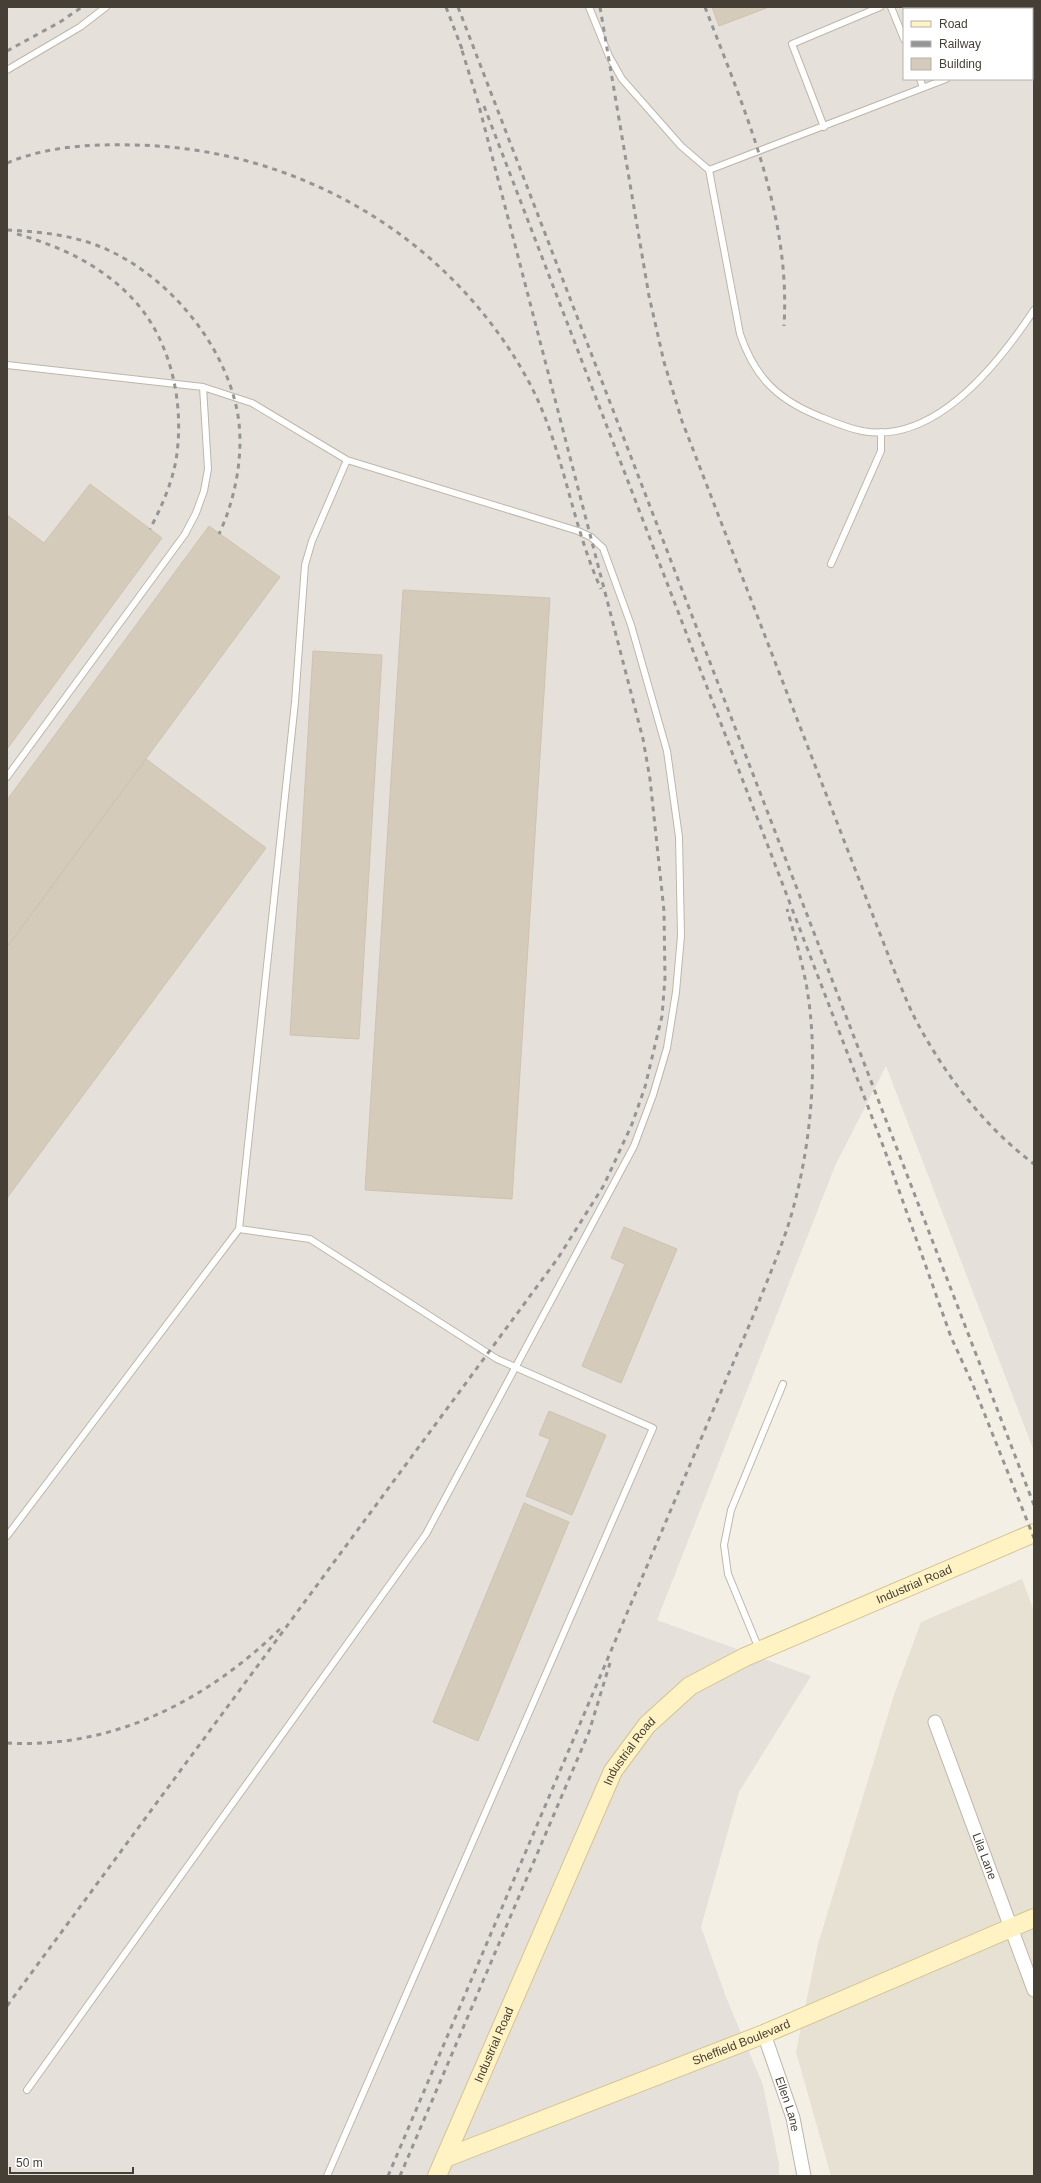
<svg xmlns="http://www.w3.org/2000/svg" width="1041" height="2183" font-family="Arial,sans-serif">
  <rect width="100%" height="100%" fill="#f3efe5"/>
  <path fill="#e7e1d3" d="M1022,1579l12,32v565h-203l-35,-124 22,-108 76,-249 27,-73z"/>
  <path fill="#e5e0da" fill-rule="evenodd" d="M7,7h1027v1444l-148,-385 -51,100 -178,454 154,56 -72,116 -38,135 25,70 37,88 16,79v12h-772zM904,9h128v70h-128z"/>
  <path fill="#d4cbba" stroke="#cfc3ae" d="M712,7h57l-50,19z
    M90,484l72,54 -155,211v-234l37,28z
    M209,526l71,51 -273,370v-147z
    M403,590l147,8 -38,601 -147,-9z
    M313,651l69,4 -23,384 -69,-4z
    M146,759l120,89 -259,350v-251z
    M624,1227l53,22 -56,134 -39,-17 43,-102 -14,-6z
    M549,1411l57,24 -34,80 -46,-19 24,-57 -11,-4z
    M524,1503l45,19 -91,219 -45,-19z"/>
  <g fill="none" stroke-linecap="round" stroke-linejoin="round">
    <defs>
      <path id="lane" d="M589,7l20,49 13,23 59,67 28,24 31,164c14,41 35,64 76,81 15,6 30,13 46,16 73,14 137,-68 172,-121
        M891,7l13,32
        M1032,45h2
        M7,70l73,-43 26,-20
        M920,79l3,9
        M824,127l-32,-83 88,-37
        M709,170l237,-91
        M7,365l196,22 49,16 95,57 231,71 13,6 12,11 28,77 36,126 12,86 2,99 -5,56 -9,56 -14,47 -19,51 -208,388 -399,556
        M831,564l50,-113v-19
        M7,777l178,-243 11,-21 8,-22 4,-22 -5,-82
        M239,1229l71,10 187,120 156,69 -326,748
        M7,1536l232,-307 56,-527 10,-137 7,-24 35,-81
        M759,1649l-31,-75 -4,-29 7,-35 52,-126"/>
      <g id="street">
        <path id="s1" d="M935,1722l99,268"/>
        <path id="s2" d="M764,2034l29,84 11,58"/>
      </g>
      <g id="secondary">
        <path id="s3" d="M445,2158l319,-124 270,-116"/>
        <path id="s4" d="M437,2176l176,-405 34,-46 43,-39 55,-29 289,-124"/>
      </g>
    </defs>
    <use href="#lane" stroke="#beb7a8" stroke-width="8"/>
    <use href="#street" stroke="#beb7a8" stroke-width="15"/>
    <use href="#secondary" stroke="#d3c494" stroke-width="20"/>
    <use href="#lane" stroke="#fff" stroke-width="6"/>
    <use href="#street" stroke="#fff" stroke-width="13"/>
    <use href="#secondary" stroke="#fff2c3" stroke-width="18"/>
    <path stroke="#959595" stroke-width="3" stroke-dasharray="5 5" stroke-linecap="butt" d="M446,7l16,42
      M458,7l576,1498
      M600,7l49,289 15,66 18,59 212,549c8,19 15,38 25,56 29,53 67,102 115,138
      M705,7c39,102 86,207 79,319
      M7,51l53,-29 22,-15
      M484,106l401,1045 66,186 22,48 61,153
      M7,163c41,-17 84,-19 127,-18 165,3 318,93 396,239 34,65 41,139 71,205
      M7,230c35,2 69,5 101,20 61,28 115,92 129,160 8,40 -1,88 -18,124
      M17,234c42,12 82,30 113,62 39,39 54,102 47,157 -3,26 -15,53 -27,76
      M7,1743c106,6 199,-42 273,-114
      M7,2006l551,-748 46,-73 28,-61 13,-37 17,-71 3,-38 -1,-67 -14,-132 -7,-40 -165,-637 -18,-58
      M388,2176l366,-862c11,-28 23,-56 33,-85 24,-74 33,-169 19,-246 -5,-25 -12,-50 -19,-74
      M400,2176l189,-444 21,-69"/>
  </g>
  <g text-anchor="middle" stroke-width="4" stroke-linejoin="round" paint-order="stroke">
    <g font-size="12" fill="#453f35" stroke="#fff">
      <text dy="4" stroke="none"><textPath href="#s4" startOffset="803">Industrial Road</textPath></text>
      <text dy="4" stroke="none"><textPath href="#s4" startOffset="467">Industrial Road</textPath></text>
      <text dy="4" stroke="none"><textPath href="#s1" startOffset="143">Lila Lane</textPath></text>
      <text dy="4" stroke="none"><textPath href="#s3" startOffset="318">Sheffield Boulevard</textPath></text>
      <text dy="4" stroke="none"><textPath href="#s4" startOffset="143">Industrial Road</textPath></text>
      <text dy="4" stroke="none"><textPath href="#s2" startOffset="74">Ellen Lane</textPath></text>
    </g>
  </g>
  <rect width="1041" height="2183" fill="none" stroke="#453f35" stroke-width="16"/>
  <rect x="903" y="8" width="130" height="72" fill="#ffffff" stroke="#b5b2ae"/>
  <rect x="911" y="21" width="20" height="6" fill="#fff2c3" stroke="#b5b2ae"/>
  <text x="939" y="28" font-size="12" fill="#453f35">Road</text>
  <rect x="911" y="41" width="20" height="6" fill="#959595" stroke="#b5b2ae"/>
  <text x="939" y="48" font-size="12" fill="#453f35">Railway</text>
  <rect x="911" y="58" width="20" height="12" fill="#d4cbba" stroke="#b5b2ae"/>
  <text x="939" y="68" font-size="12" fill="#453f35">Building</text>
  <path d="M10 2167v6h123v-6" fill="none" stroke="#453f35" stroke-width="2"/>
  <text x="16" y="2167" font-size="12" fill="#453f35" stroke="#ffffff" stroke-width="3" paint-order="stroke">50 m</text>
</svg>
